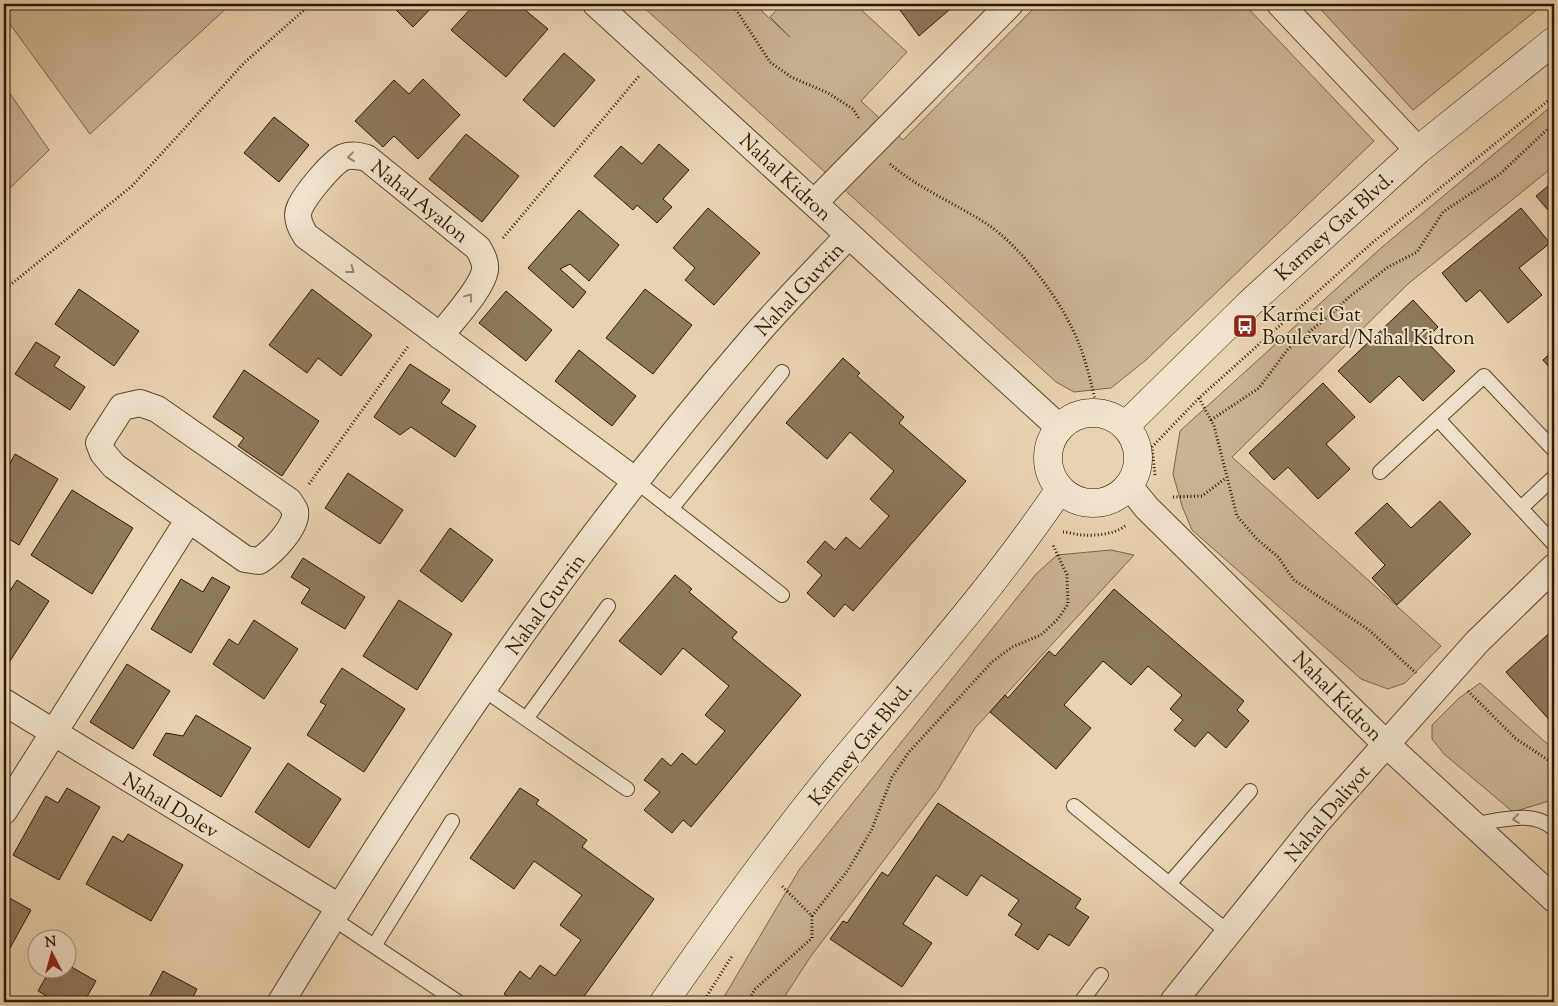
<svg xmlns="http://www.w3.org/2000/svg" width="1558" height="1006" font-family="'Sorts Mill Goudy',serif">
  <rect width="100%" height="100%" fill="#e9d2b0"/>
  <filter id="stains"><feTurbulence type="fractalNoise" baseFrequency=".004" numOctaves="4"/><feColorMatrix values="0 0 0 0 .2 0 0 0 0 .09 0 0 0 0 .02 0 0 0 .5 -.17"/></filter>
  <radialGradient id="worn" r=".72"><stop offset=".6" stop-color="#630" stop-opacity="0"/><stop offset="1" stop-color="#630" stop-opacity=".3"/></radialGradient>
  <path fill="#c9b392" stroke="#7a664a" d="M4,4h227l-141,130 -86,-118z
    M640,4h114l36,33 -20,-20 12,-13h73l52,48 -46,49 42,39 135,-136h206l130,137 -228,219 -35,28 -37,4 -18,-10z
    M1316,4h228l-131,106z
    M4,85l45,65 -45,44z
    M1554,104v62l-146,118 -176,173 209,189 -36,37 -17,6 -27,-10 -169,-149 -10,-24 -9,-32 7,-43 201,-183z
    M1111,550l23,5 -159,173 -37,61 -127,167 -30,46h-60l78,-132 237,-296 21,-19z
    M1480,683l74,67v55l-5,-4 -36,11 -69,-58 -12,-15v-14l26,-26z"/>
  <path fill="#8d795c" stroke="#2a1901" d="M390,4h45l-22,23z
    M475,4h43l30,25 -42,48 -55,-47z
    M906,4h50l-37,32 -19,-26z
    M564,53l31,27 -41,47 -31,-27z
    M423,79l37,36 -42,44 -24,-23 -11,11 -28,-26 39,-41 15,14z
    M274,117l35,28 -30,37 -35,-29z
    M466,134l53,42 -37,46 -53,-43z
    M659,144l30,26 -26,29 9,8 -15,16 -20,-18 -4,5 -39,-34 27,-30 21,18z
    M1554,181v36l-18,-21z
    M708,208l52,45 -46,52 -29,-25 10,-12 -22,-20z
    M1521,208l29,35 -31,25 23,27 -34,28 -28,-33 -14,12 -24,-29z
    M579,210l40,35 -30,36 -19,-17 -10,5 26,23 -13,16 -45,-40z
    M79,289l60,42 -25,35 -59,-42z
    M312,289l60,46 -31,41 -23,-18 -11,15 -38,-28z
    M645,289l47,36 -39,49 -47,-36z
    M506,291l46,39 -26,31 -47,-38z
    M1413,300l25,27 -13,13 30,31 -32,30 -24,-25 -29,27 -32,-32z
    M36,342l24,15 -6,9 31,21 -15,23 -55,-36z
    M579,350l57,46 -24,30 -57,-45z
    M1554,350v23l-11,-13z
    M843,358l17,15 -3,3 47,41 -5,6 67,58 -113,130 -8,-7 -11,13 -27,-24 15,-18 -15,-13 18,-21 10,9 11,-13 14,12 29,-33 -19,-17 24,-28 -44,-39 -23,27 -41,-36z
    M410,364l40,26 -9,13 35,23 -21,31 -44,-30 -11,8 -26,-18z
    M244,370l75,51 -37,55 -44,-30 6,-8 -31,-21z
    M1323,383l32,34 -29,27 24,25 -32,30 -30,-32 -14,13 -25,-27z
    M15,454l43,25 -39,66 -15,-9v-62z
    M348,473l55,37 -23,34 -55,-36z
    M72,490l61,38 -41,66 -61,-39z
    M1440,501l31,33 -74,71 -25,-27 13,-13 -30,-32 32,-30 24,25z
    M450,528l43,32 -31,42 -42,-31z
    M303,558l62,39 -20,32 -44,-26 9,-14 -19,-12z
    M675,575l17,14 -3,3 48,40 -5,6 69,57 -110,132 -8,-7 -11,13 -28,-23 16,-18 -16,-12 18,-22 9,8 11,-13 14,12 29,-34 -20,-16 24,-29 -46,-38 -22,27 -42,-34z
    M212,577l18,10 -39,66 -40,-24 30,-50 22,13z
    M17,580l32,21 -41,63 -4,-3v-61z
    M1114,589l130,112 -7,9 12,11 -23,27 -18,-16 -13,15 -21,-17 9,-10 -13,-11 12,-14 -34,-29 -17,19 -28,-24 -39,44 27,23 -35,41 -66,-57 15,-17 3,3 41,-47 6,5z
    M399,600l53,34 -35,56 -54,-34z
    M254,620l44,29 -34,50 -51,-35 16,-25 9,6z
    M1554,629v96l-48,-53z
    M127,664l43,27 -37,58 -43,-27z
    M342,668l63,41 -41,63 -57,-37 19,-30 -6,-3z
    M196,715l55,33 -30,49 -68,-42 13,-22 17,3z
    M288,763l53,36 -32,49 -54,-36z
    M67,788l33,19 -41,73 -46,-25 33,-59 12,7z
    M520,788l19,12 -3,4 51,36 -5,7 72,52 -74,103h-64l-12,-8 16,-23 10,8 10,-14 15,11 26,-36 -21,-15 22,-30 -48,-34 -20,28 -44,-31z
    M938,803l143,96 -6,9 14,9 -20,29 -20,-12 -11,16 -23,-15 7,-11 -14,-9 11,-15 -38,-25 -14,21 -31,-21 -33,49 29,19 -30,44 -72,-48 13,-18 4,2 35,-51 6,4z
    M128,834l55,31 -32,56 -65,-37 27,-48 10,6z
    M4,895l27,15 -27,49z
    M68,965l28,16 -12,21h-27l-19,-11 13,-23h17z
    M163,971l34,18 -4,8 10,5h-49l-6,-3z"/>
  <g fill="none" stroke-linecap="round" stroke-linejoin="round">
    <defs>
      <path id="lane" d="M1438,419l116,125
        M1380,472l104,-96 70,74
        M637,482l145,113
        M1521,508l33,-31
        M671,509l111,-137
        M483,689l144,100
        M526,719l82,-113
        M1074,806l155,127
        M1474,824c26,-3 59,-15 80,5
        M1169,884l81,-93
        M332,918l126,84
        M374,946l78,-125
        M1081,1002l20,-27"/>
      <path id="street" d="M596,4l464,424
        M1280,4l138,146
        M814,203l196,-199
        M440,336c12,-16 42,-47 45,-66 1,-8 -3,-15 -7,-22l-111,-90c-8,-2 -15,-4 -23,-1 -12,5 -38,37 -44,50 -5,10 0,20 6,29l331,246
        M140,403l17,6 132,92c2,3 5,7 6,10 3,16 -24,42 -36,50l-14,-2 -131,-93 -11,-13 -4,-10 23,-36z
        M1129,486l18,22 239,236 168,155
        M4,702l335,205
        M4,811l185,-292
        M281,1002c141,-232 295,-459 473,-665 30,-35 63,-68 95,-102
        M1173,1002l145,-181 159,-179 77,-75"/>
      <path id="secondary" d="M1048 458a45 45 0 1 1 90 0a45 45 0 1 1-90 0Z
        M1125,426l126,-124 167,-152 136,-109
        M664,1002c56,-80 113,-161 175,-236 76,-91 155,-179 221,-277"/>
    </defs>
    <use href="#lane" stroke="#5a472d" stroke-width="16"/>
    <use href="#street" stroke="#5a472d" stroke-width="28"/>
    <use href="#secondary" stroke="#2a1901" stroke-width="29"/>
    <path stroke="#2a1901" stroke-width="3" stroke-dasharray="1 2.5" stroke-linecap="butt" d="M727,4l8,4 35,54 21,15 37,16 25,16 7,11
      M890,164c29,25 65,39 97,60 35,23 77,80 92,120 9,22 13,46 20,69
      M503,238l136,-162
      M4,290l128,-104 112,-123 67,-59
      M1199,398l15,28 23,90 20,23 21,18 16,23 75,50 47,43
      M1211,420l48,-32 29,-39 41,-33 20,-19 39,-30 29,-15 26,-40 57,-38 54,-51
      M1155,475l-3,-28 47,-49 173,-155 182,-147
      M309,484l100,-139
      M1173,497l29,-1 24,-18
      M1063,532c6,0 13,3 20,3 14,1 33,-1 43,-10
      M1468,691l47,47 39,26
      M812,916l36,-46 24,-41 20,-52 17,-25 83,-90 20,-15 29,-12 17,-16 10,-15 -1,-29 -14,-30
      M703,1002l29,-46
      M749,1002l5,-12 58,-52v-22l-31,-31"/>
    <use href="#lane" stroke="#f1e2cc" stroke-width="14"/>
    <use href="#street" stroke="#f1e2cc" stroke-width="26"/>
    <use href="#secondary" stroke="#f1e2cc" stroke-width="28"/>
  </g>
  <defs><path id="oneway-chevron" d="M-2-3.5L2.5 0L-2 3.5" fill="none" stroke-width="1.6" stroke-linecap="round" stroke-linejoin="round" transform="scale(1.25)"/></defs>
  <g stroke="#978871">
    <use href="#oneway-chevron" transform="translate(351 157) rotate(173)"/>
    <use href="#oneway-chevron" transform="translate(351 270) rotate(37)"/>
    <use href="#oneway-chevron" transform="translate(469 297) rotate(-53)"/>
    <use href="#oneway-chevron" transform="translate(1516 819) rotate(173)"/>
  </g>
  <defs>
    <symbol id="bus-square" viewBox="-11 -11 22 22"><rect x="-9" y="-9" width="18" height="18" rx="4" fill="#8f2418" stroke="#f1e2cc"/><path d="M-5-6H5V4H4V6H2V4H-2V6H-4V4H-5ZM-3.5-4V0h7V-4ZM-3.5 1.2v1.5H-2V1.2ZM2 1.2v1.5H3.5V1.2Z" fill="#fff"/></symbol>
  </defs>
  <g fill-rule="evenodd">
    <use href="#bus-square" x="1231" y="312" width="28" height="28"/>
  </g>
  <g text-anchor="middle" stroke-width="4" stroke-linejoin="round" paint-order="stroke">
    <g font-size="20" fill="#2a1901" stroke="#f1e2cc">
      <text transform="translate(786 177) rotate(43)" y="7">Nahal Kidron</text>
      <text transform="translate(420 201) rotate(39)" y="7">Nahal Ayalon</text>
      <text transform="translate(1334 226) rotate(-42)" y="7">Karmey Gat Blvd.</text>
      <text transform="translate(799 289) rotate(-47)" y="7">Nahal Guvrin</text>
      <text transform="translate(545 604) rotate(-54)" y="7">Nahal Guvrin</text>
      <text transform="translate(1338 696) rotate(45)" y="7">Nahal Kidron</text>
      <text transform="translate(860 744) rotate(-51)" y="7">Karmey Gat Blvd.</text>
      <text transform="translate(171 805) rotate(31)" y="7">Nahal Dolev</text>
      <text transform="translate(1327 813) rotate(-50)" y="7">Nahal Daliyot</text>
    </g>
    <g font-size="20" fill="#2a1901" stroke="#f1e2cc" text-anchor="start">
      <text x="1262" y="321">Karmei Gat<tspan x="1262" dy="23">Boulevard/Nahal Kidron</tspan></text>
    </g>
  </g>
  <rect width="1558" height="1006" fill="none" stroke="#e9d2b0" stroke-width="20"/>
  <rect x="5" y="5" width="1548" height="996" fill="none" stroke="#2a1901" stroke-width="2.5"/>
  <rect x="10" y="10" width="1538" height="986" fill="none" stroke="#2a1901"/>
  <g transform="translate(52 954) rotate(354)"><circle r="24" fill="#f1e2cc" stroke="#a1927b"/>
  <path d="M0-4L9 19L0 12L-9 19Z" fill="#8f2418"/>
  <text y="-8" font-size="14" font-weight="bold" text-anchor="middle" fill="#2a1901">N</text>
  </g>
  <rect width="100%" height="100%" filter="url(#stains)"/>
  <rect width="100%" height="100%" fill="url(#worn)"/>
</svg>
